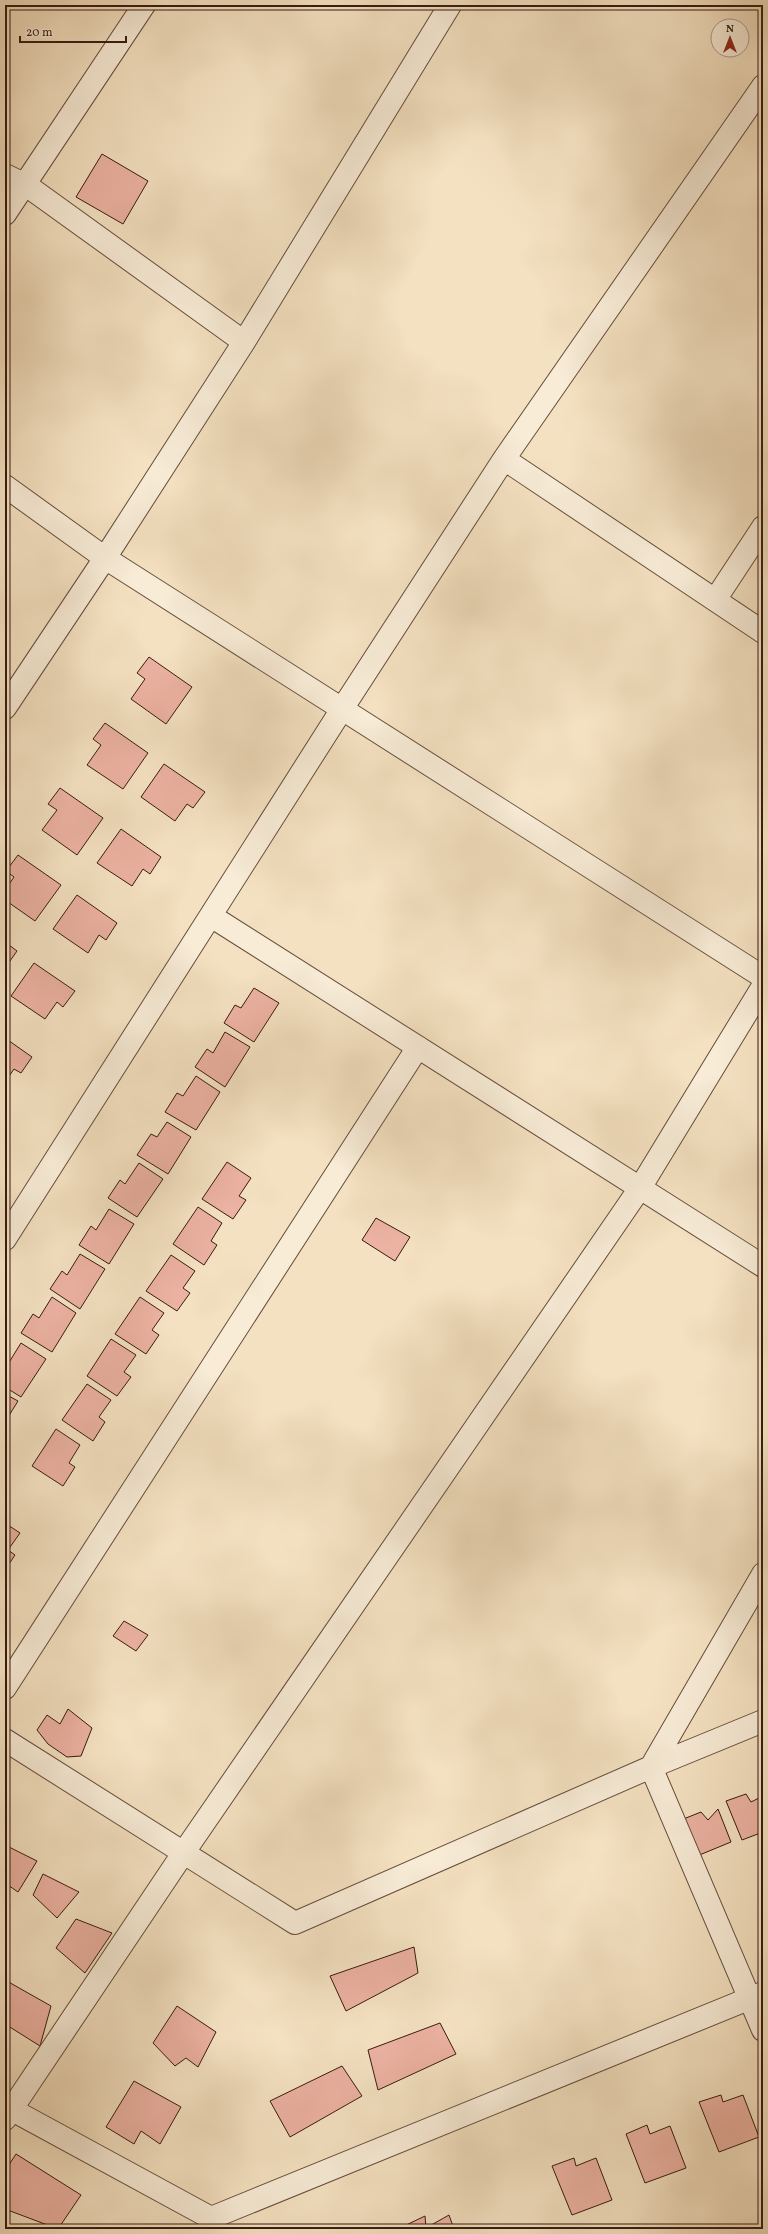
<svg xmlns="http://www.w3.org/2000/svg" width="768" height="2234" font-family="Vollkorn,serif">
  <rect width="100%" height="100%" fill="#f4e1c1"/>
  <filter id="stains"><feTurbulence type="fractalNoise" baseFrequency=".005" numOctaves="4"/><feColorMatrix values="0 0 0 0 .2 0 0 0 0 .09 0 0 0 0 .02 0 0 0 .5 -.17"/></filter>
  <radialGradient id="worn" r=".72"><stop offset=".6" stop-color="#630" stop-opacity="0"/><stop offset="1" stop-color="#630" stop-opacity=".3"/></radialGradient>
  <path fill="#ecb2a2" stroke="#371b10" d="M102,154l46,27 -25,43 -47,-27z
    M149,657l43,30 -26,37 -35,-25 14,-20 -8,-6z
    M105,723l43,30 -25,36 -36,-24 14,-20 -8,-6z
    M164,764l41,28 -12,16 -6,-4 -12,17 -34,-24z
    M60,788l43,30 -26,37 -35,-25 15,-20 -9,-6z
    M121,829l40,28 -11,17 -7,-5 -11,17 -35,-23z
    M18,855l43,30 -26,36 -30,-21v-10l9,-13 -8,-6z
    M77,895l40,28 -11,17 -7,-5 -11,18 -35,-24z
    M5,942l12,9 -12,17z
    M34,963l41,28 -12,16 -6,-5 -12,17 -34,-23z
    M254,988l25,15 -25,39 -30,-19 11,-18 6,3z
    M225,1032l25,15 -25,40 -30,-20 12,-18 6,4z
    M5,1038l27,19 -11,16 -7,-4 -9,13z
    M196,1076l24,16 -24,38 -31,-18 12,-19 6,3z
    M167,1122l24,15 -23,37 -31,-19 14,-21 6,3z
    M227,1162l24,16 -12,18 7,4 -13,19 -31,-20z
    M139,1163l24,16 -26,38 -29,-19 12,-18 5,4z
    M198,1207l24,16 -11,18 6,4 -13,20 -31,-21z
    M109,1209l25,15 -25,40 -30,-19 12,-19 5,4z
    M376,1218l34,19 -15,24 -33,-21z
    M80,1254l25,15 -25,40 -30,-20 12,-18 5,4z
    M171,1255l24,16 -12,17 7,5 -13,18 -31,-20z
    M52,1297l24,16 -24,39 -31,-19 12,-19 6,4z
    M140,1297l24,16 -12,17 7,5 -13,19 -31,-20z
    M111,1339l25,16 -12,17 7,5 -14,19 -30,-20z
    M21,1343l25,16 -25,38 -16,-10v-25l3,2z
    M87,1384l24,16 -12,17 6,5 -12,19 -31,-21z
    M5,1394l13,7 -13,21z
    M56,1429l24,16 -11,18 6,4 -12,19 -31,-20z
    M5,1523l15,10 -12,17 7,5 -10,15z
    M124,1621l24,14 -12,16 -23,-15z
    M68,1709l24,19 -11,28 -14,1 -19,-13 -11,-14 10,-15 13,9z
    M746,1794l5,8 12,-6v36l-21,8 -16,-39z
    M718,1809l13,33 -34,14 -16,-36 20,-8 7,8z
    M5,1845l32,16 -19,31 -13,-9z
    M43,1874l36,18 -22,26 -24,-23z
    M76,1919l36,14 -27,40 -29,-25z
    M414,1947l4,26 -72,38 -16,-35z
    M5,1980l46,26 -11,40 -35,-22z
    M177,2006l39,26 -18,35 -12,-9 -11,8 -22,-23z
    M440,2023l16,31 -78,36 -10,-40z
    M342,2066l20,30 -72,41 -20,-36z
    M134,2081l47,26 -21,37 -19,-13 -7,13 -28,-17z
    M721,2095l2,7 20,-7 16,42 -40,15 -20,-50z
    M647,2125l3,9 20,-8 16,42 -41,15 -19,-49z
    M16,2154l65,41 -23,34 -53,-20v-38z
    M574,2158l2,8 20,-8 16,42 -40,15 -20,-49z
    M449,2215l5,14h-51l-1,-2 23,-11 1,12z"/>
  <g fill="none" stroke-linecap="round" stroke-linejoin="round">
    <defs>
      <path id="minor" d="M5,175l21,10 218,157
        M5,214l139,-209
        M504,459l259,173
        M5,486l100,72 658,419
        M715,600l48,-73
        M5,708l100,-150 139,-216 206,-337
        M211,916l552,350
        M5,1239l337,-530 162,-250 259,-373
        M763,1574l-112,193 112,263
        M5,1688l413,-641
        M5,1740l290,183 356,-156 112,-46
        M5,2106l206,112 552,-225
        M5,2119l179,-267 456,-664 123,-202"/>
    </defs>
    <use href="#minor" stroke="#664c3c" stroke-width="24"/>
    <use href="#minor" stroke="#f8ecd7" stroke-width="22"/>
  </g>
  <rect width="768" height="2234" fill="none" stroke="#f4e1c1" stroke-width="20"/>
  <rect x="6" y="6" width="756" height="2222" fill="none" stroke="#371b10" stroke-width="2"/>
  <rect x="10" y="10" width="748" height="2214" fill="none" stroke="#371b10"/>
  <g transform="translate(730 38)"><circle r="19" fill="#f8ecd7" stroke="#ab9887"/>
  <path d="M0-3L7 15L0 10L-7 15Z" fill="#8f2418"/>
  <text y="-6" font-size="11" font-weight="bold" text-anchor="middle" fill="#371b10">N</text>
  </g>
  <path d="M20 36v6h106v-6" fill="none" stroke="#371b10" stroke-width="2"/>
  <text x="26" y="36" font-size="12" fill="#371b10" stroke="#f8ecd7" stroke-width="3" paint-order="stroke">20 m</text>
  <rect width="100%" height="100%" filter="url(#stains)"/>
  <rect width="100%" height="100%" fill="url(#worn)"/>
</svg>
